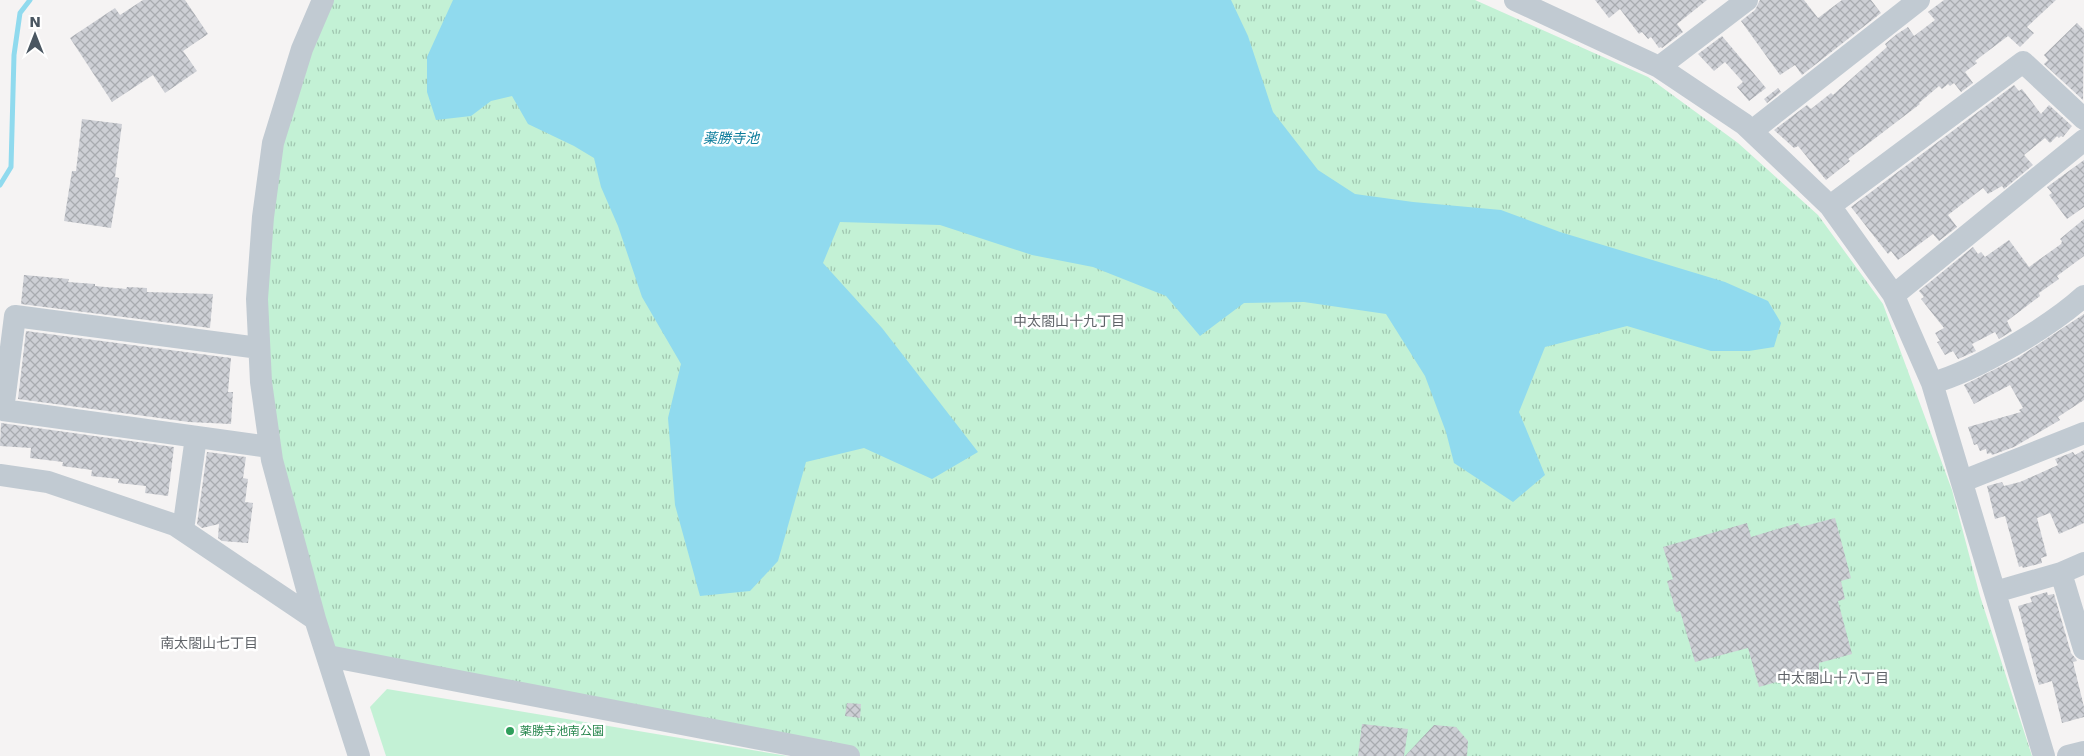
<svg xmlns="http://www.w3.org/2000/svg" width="2084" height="756" font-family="'DejaVu Sans','Noto Sans JP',sans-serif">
  <defs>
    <pattern id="park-tufts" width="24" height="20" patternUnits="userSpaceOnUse" patternTransform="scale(1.25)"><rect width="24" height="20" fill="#c3f1d5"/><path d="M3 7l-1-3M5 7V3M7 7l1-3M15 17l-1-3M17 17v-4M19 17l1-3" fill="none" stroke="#a0c6b0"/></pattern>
    <pattern id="building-cross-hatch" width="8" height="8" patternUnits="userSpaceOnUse" patternTransform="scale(1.25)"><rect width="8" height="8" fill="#cdcfd5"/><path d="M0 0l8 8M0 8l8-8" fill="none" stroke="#a8abb0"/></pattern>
  </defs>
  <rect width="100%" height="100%" fill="#f5f3f3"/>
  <path fill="#c3f1d5" d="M387,689l401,67h-402l-16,-49z"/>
  <path fill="url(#park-tufts)" d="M330,0h1145l173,77 90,66 80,72 65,89 69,186 28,106 52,160h-1181l-522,-99 -55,-190 -14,-162 15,-155z"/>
  <path fill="#90daee" d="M453,0h778l17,36 25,76 45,58 37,24 58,8 88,8 59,22 165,50 43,19 13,22 -7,24 -25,4h-38l-84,-25 -82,21 -26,65 26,63 -32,27 -59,-39 -8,-31 -21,-56 -39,-62 -82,-12 -60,1 -44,33 -34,-40 -73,-29 -61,-12 -92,-30 -100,-3 -17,41 59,65 96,124 -46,27 -68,-31 -58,14 -28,99 -28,30 -50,5 -25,-91 -7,-87 13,-54 -39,-67 -24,-71 -17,-39 -7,-29 -20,-12 -46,-22 -16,-28 -21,5 -20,15 -35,4 -9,-28v-35z"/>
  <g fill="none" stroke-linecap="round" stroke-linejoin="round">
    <path stroke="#90daee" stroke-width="5" d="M0,185l11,-18 3,-112 6,-42 10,-13"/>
  </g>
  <path fill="url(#building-cross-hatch)" d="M143,0h42l23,34 -25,17 14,20 -32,22 -12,-18 -41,27 -42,-64 45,-30 5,7z
    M1595,0h112l-30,24 6,8 -21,16 -1,-1 -2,1 -8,-11 -3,2 -6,-7 -3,2 -19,-25 -11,9z
    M1760,0h44l14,18 24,-18h29l10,13 -79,62 -7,-10 -15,10 -39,-54 14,-11z
    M1944,0h112l-29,27 7,6 -14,14 -12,-11 -33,25 2,2 -12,9 8,11 -12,9 -7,-9 -4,3 -2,-2 -6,5 -3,-3 -20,17 1,1 -72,55 2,2 -24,19 -28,-34 -4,2 -20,-18 33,-25 4,4 20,-16 2,2 54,-48 -2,-3 12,-10 11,-7 6,9 21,-16 -7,-8z
    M2077,23l7,7 -1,70 -39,-36 4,-4 -4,-5z
    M1722,36l44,52 -17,13 -12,-14 6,-5 -18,-20 -11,9 -16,-17z
    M2014,85l5,6 3,-2 19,25 8,-9 23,21 -9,11 -2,-1 -2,2 -2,-2 -7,7 -5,-5 -21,17 9,10 -29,24 -2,-3 -14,8 -5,-6 -35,27 9,12 -18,14 -6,-7 -35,26 -7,-9 -3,3 -37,-47z
    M1778,88l3,4 -14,11 -3,-4z
    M82,119l40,5 -7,53 4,1 -8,50 -47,-7 8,-50h4z
    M2084,160v47l-17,12 -18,-24 3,-2 -5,-6z
    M2084,219v37l-27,20 2,3 -20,14 1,3 -33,25 5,10 -13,8 -4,-7 -23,12 4,7 -18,8 -5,-8 -8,4 -8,-13 3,-1 -5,-8 9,-5 -23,-29 3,-2 -5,-6 54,-44 5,7 3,-2 4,5 24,-17 20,27 32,-23 1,-3 -2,-2z
    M24,275l45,4 -1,3 27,2v2l31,3 1,-2 20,1v4l66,2 -3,34 -189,-24z
    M2084,314v86l-26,17 2,3 -46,27 -22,8 -1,-2 -4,1 -1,-5 -6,2 -3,-7 -3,1 -6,-18 53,-15 -2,-2 4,-2 -13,-23 -36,19 -10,-19 55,-28z
    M26,331l205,27 -3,34h5l-2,32 -42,-2 -171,-23z
    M1,423l173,24 -6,49 -23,-3 1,-7 -28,-3 1,-4 -28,-3 1,-6 -30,-4 1,-4 -33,-4 1,-10 -31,-2z
    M2084,450v73l-25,11 -9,-21 -13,5 10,38 -6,2 1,5 -19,5 -1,-2 -3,1 -14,-51 -10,3 -8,-33 15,-4 2,4 16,-4 38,-17 -3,-6 18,-7 2,3z
    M207,452l39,5 -3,21 5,1 -3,23 8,1 -5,40 -26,-2 -4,-3 1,-14 -17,4 -5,-4z
    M1835,518l16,60 -10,3 4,18 -7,2 14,53 -33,9v7l-60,17 -11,-39 -53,14 -15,-51 -4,1 -9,-31 6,-2 -10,-32 84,-24 4,14 47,-14 3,4z
    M2047,592l1,3 6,-1 17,59 5,6 1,2 -4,1 11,45v10l-22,6 -10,-42 -13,4 -21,-79 14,-4 -2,-5z
    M847,703l14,1 -1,14 -15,-2z
    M1362,724l46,5 -4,27h-46z
    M1434,725l22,2 12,14 -1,15h-62z"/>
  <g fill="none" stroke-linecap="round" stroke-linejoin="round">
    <path stroke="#c1cad2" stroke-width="22" d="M323,0l-21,49 -29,94 -10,74 -6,82 4,83 11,78 43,159 44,137
      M1515,0l144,67 85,57 86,82 63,88 39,89 112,373
      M1659,67l88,-67
      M1752,131l167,-131
      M1830,206l193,-144 61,57
      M1894,295l190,-155
      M259,348l-244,-32 -12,94 267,37
      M1932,383c44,-12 119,-57 152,-87
      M0,475l48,7 127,43 140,94
      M1963,481l121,-48
      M183,530l13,-93
      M2061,573l23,76
      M1995,592l66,-19 23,-10
      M328,656l521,100
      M2068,756l16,-4"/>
  </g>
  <circle fill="#2e9e5b" stroke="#fff" stroke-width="2" cx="510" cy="731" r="5"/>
  <g text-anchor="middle" stroke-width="5" stroke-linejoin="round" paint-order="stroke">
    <g font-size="12" fill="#27864d" stroke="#fff" text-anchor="start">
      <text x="520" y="735">薬勝寺池南公園</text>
    </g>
    <g font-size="14" font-style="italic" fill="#0c7c9b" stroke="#fff">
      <text x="731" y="143">薬勝寺池</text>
    </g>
    <g font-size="14" fill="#5f6368" stroke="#fff">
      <text x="1069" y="326">中太閤山十九丁目</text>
      <text x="209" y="648">南太閤山七丁目</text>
      <text x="1833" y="683">中太閤山十八丁目</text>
    </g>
  </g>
  <g transform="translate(35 35)" stroke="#ffffff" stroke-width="4" paint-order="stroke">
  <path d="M0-4L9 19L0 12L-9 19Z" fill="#4a5661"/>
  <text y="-8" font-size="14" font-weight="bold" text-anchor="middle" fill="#4a5661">N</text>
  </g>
</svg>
